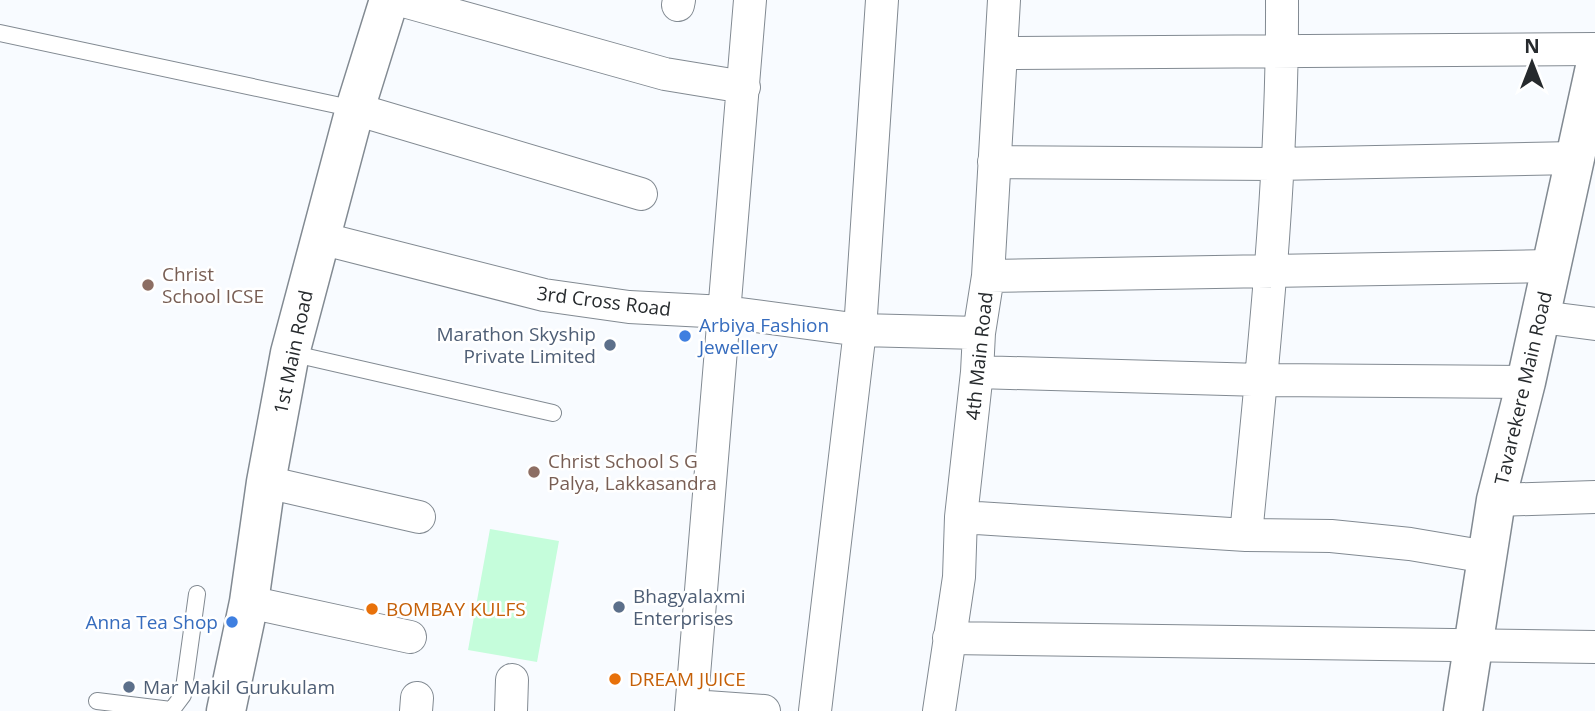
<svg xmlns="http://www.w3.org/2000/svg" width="1595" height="711" font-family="'Open Sans',sans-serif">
  <rect width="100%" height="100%" fill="#f8fbff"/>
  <path fill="#c5fddb" d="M490,529l69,12 -22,121 -69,-12z"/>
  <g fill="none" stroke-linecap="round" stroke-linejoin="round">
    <defs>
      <path id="lane" d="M0,33l355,76
        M290,353l263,60
        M97,701l74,9
        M171,711l12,-16 14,-101"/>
      <path id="street" d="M400,0l265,74 79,13
        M678,5l1,-5
        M1001,53l594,-4
        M355,109l286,85
        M994,162l282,2 299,-6
        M320,238l224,57 85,12 96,5 135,18 119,3
        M988,276l563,-10
        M1541,317l54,7
        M977,372l284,8 265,2
        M266,482l153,35
        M1496,500l99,-3
        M961,517l285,18 85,1 79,8 77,13
        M1246,535c17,-177 37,-356 36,-535
        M249,602l161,35
        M949,638l646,9
        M692,706l72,5
        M416,711l1,-13
        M511,711l1,-31
        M691,711l59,-711
        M815,711l45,-381 22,-330
        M939,711l20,-134 2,-60 16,-145 2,-39 9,-57 16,-276"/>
      <path id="secondary" d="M226,711l23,-109 17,-120 24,-129 65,-244 34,-109
        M1463,711l33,-211 30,-118 69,-315"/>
    </defs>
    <use href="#lane" stroke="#828a92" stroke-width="18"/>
    <use href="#street" stroke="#828a92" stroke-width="34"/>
    <use href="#secondary" stroke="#828a92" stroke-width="41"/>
    <use href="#lane" stroke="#fff" stroke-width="16"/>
    <use href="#street" stroke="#fff" stroke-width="32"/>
    <use href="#secondary" stroke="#fff" stroke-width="38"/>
  </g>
  <g fill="#8d6e63" stroke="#fff" stroke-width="2.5">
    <circle cx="148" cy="285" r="7"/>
    <circle cx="534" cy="472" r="7"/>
  </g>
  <g fill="#3f7fe0" stroke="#fff" stroke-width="2.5">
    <circle cx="685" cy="336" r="7"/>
    <circle cx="232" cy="622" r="7"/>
  </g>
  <g fill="#5c6f8a" stroke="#fff" stroke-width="2.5">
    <circle cx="610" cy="345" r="7"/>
    <circle cx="619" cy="607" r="7"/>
    <circle cx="129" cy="687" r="7"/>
  </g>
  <g fill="#e8710a" stroke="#fff" stroke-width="2.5">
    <circle cx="372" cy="609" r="7"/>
    <circle cx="615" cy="679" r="7"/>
  </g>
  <g text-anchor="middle" stroke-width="5" stroke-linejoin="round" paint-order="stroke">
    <g font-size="19" fill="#785e54" stroke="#fff" text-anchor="start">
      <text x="162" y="281">Christ<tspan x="162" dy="22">School ICSE</tspan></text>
      <text x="548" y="468">Christ School S G<tspan x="548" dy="22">Palya, Lakkasandra</tspan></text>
    </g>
    <g font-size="19" fill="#262a2d" stroke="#fff">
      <text transform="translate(604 301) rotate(7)" y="7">3rd Cross Road</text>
      <text transform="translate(293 352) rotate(-78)" y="7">1st Main Road</text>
      <text transform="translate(979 356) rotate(-84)" y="7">4th Main Road</text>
      <text transform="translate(1523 388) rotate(-77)" y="7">Tavarekere Main Road</text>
    </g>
    <g font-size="19" fill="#366cbe" stroke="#fff" text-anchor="start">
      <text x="699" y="332">Arbiya Fashion<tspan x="699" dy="22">Jewellery</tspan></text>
      <text x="218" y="629" text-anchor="end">Anna Tea Shop</text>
    </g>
    <g font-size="19" fill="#4e5e75" stroke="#fff" text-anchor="start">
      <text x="596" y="341" text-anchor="end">Marathon Skyship<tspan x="596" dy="22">Private Limited</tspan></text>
      <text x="633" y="603">Bhagyalaxmi<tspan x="633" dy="22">Enterprises</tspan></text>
      <text x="143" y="694">Mar Makil Gurukulam</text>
    </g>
    <g font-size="19" fill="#c56008" stroke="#fff" text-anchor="start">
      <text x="386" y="616">BOMBAY KULFS</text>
      <text x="629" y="686">DREAM JUICE</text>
    </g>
  </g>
  <g transform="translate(1532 63)" stroke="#ffffff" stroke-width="5" paint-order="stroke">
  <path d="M0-5L12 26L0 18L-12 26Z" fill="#262a2d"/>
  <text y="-10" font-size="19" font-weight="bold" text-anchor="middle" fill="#262a2d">N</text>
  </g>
</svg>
